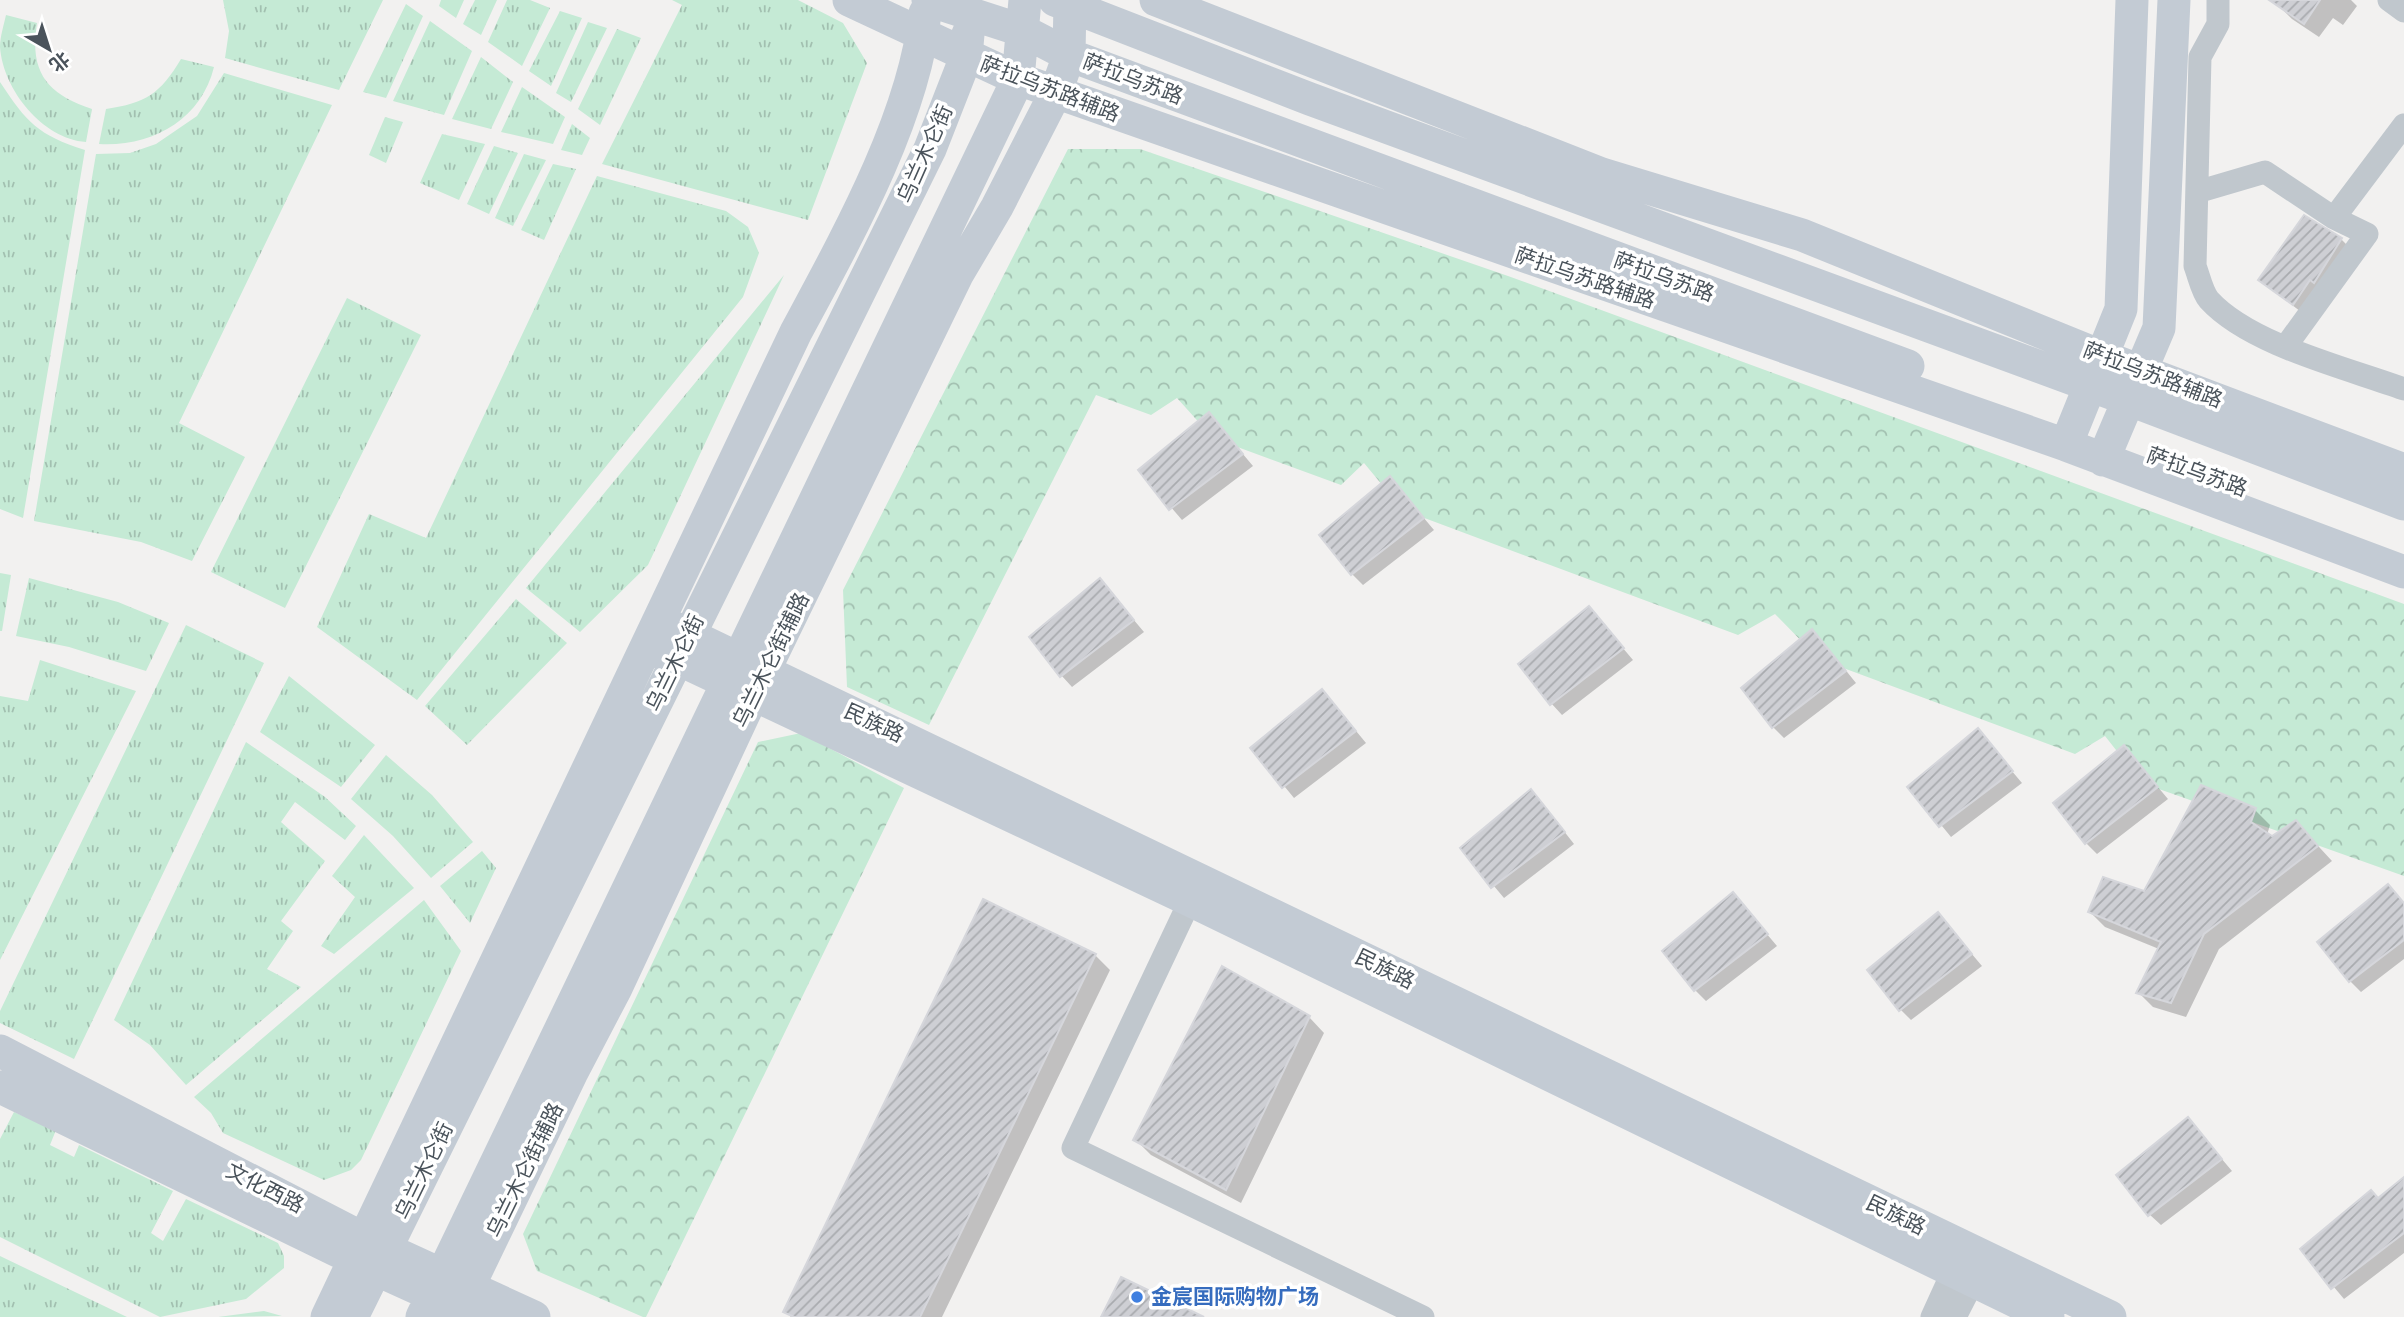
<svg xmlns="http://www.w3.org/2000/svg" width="2404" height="1317" font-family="Poppins,'Noto Sans SC',sans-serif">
  <defs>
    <pattern id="grass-tufts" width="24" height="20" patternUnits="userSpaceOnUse" patternTransform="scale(1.75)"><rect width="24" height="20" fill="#c5ead5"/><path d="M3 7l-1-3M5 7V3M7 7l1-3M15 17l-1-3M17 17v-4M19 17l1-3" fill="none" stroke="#a2c0b0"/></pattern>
    <pattern id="park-crowns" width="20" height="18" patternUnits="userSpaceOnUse" patternTransform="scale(1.75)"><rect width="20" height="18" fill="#c5ead5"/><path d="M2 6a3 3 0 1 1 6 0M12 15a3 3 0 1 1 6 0" fill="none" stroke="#a2c0b0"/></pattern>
    <pattern id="building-hatch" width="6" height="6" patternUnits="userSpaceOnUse" patternTransform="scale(1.75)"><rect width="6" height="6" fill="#cecfd4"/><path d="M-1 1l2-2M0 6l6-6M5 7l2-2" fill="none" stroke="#a9abaf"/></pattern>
  </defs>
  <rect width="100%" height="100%" fill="#f2f1f0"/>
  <path fill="url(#grass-tufts)" d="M223,0h160l-44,90 -114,-32 4,-27z
    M441,0h23l-8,18 -17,-12z
    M475,0h22l-16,35 -18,-11z
    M507,0h23l20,8 -28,58 -34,-24z
    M672,0h126l45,23 24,40 -59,157 -206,-56 80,-159z
    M406,4l17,12 -37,82 -23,-6z
    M560,11l22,7 -31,68 -22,-15z
    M6,15l31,8c-8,49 10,71 55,86l-6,33c-43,-3 -83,-52 -86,-95 0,-10 4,-23 6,-32z
    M430,21l42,30 -28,64 -51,-14z
    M588,22l19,6 -36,74 -15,-9z
    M617,29l24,9 -41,87 -22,-16z
    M481,57l32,25 -22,47 -39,-10z
    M181,59l33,8c-13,53 -62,80 -115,77l7,-35c40,-6 54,-15 75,-50z
    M224,73l108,32 -153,318 66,34 -53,104 -51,-19 -107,-21 62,-367 34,-1 26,-9 41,-28z
    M0,82c27,41 38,53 85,68l-62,368 -23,-9z
    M522,87l43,30 -12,27 -52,-12z
    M385,117l18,5 -17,41 -17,-8z
    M572,124l18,14 -8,17 -21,-5z
    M442,134l43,10 -26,56 -39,-17z
    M494,146l24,7 -29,61 -22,-10z
    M524,154l22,6 -33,66 -18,-8z
    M553,164l23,5 -32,71 -23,-10z
    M597,176l129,35 22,16 11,26 -16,44 -326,403 -100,-73 52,-113 57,24z
    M784,275l-136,290 -68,67 -54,-44z
    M347,298l74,37 -136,273 -74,-36z
    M0,573l11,2 -9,56h-2z
    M29,578l89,24 51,21 -23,48 -77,-24 -53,-11z
    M516,599l51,44 -100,102 -42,-39z
    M186,625l78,38 -190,396 -74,-36v-12z
    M40,660l96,31 -136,269v-264l28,5z
    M289,676l86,69 -34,42 -81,-55z
    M246,742l79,55 31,29 -11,14 -50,-38 -14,20 44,39 -44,60 12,10 -26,38 34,18 -115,98 -36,-40 -36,-25z
    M386,755l46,40 41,47 -42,36 -38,-42 -42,-37z
    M364,835l50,53 -80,66 -13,-8 34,-49 -23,-21z
    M482,851l14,17 -26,55 -30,-37z
    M424,900l37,51 -100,209 -10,10 -27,10 -101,-47 -12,-20 -17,-16z
    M14,1112l42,18 -6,15 24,12 5,-12 94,46 -22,42 12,8 23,-42 92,44 6,13v12l-38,31 -86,18 -160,-80v-98z
    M0,1256l127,61h-127z
    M264,1311l18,5 -64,1z"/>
  <path fill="url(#park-crowns)" d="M1068,149h72l368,127 896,328v272l-262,-93 -37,-47 -30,18 -256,-95 -44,-45 -37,21 -335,-125 -39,-47 -23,22 -128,-47 -36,-40 -26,17 -55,-20 -167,330 -82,-38 -4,-97z
    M801,733l103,55 -258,529h-3l-106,-46 -14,-37 235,-492z"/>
  <path fill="#0003" d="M2279,0h72l6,6 -14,19 -10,-7 -14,19 -27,-18 -15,-15z
    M2341,239l11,11 -47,65 -45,-35z
    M1209,414l44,52 -71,54 -42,-49z
    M1390,478l44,52 -71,55 -11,-11z
    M1100,580l44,52 -72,55 -11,-12z
    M1589,608l44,52 -71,55 -11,-12z
    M1823,642l33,41 -72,55 -11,-11z
    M1333,703l33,40 -72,55 -41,-50z
    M1978,731l44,52 -71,54 -41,-50z
    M2124,747l44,52 -71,55 -11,-11z
    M1542,803l32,41 -70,54 -42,-50z
    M2255,810l15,15 -3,10 5,4 24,-17 36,39 -113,88 -33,68 -33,-10 -15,-15 21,-43 -54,-22 -15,-15 55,-19z
    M2388,886l16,17v56l-43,33 -11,-11z
    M1733,894l44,52 -71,55 -11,-11z
    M1938,914l44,52 -71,54 -11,-11z
    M1095,955l15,15 -168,347h-151l-5,-5z
    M1309,1017l15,16 -83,170 -90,-48 -15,-15z
    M2188,1119l44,52 -71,54 -12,-11z
    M2404,1179v74l-60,46 -42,-50 76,-49z"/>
  <path fill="url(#building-hatch)" stroke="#d5d6db" stroke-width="2" d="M2269,0h51l-16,24z
    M2304,215l38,23 -28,45 -4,-3 -17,25 -35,-25z
    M1209,412l34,42 -74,56 -31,-40z
    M1390,476l34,42 -73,57 -32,-40z
    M1100,578l34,42 -74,57 -31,-40z
    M1589,606l35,42 -74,57 -32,-41z
    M1812,629l34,42 -74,57 -31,-40z
    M1322,689l34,42 -74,57 -32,-40z
    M1978,728l35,43 -74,56 -32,-40z
    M2124,745l34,42 -73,57 -32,-41z
    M2201,785l55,23 -5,14 21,14 24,-16 22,26 -114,88 -33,69 -35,-10 25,-51 -73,-30 15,-35 41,14z
    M1531,789l34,43 -74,56 -31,-40z
    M2388,884l16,19v37l-55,42 -32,-40z
    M1733,892l35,42 -74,57 -32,-40z
    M983,899l113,55 -176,363h-126l-11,-5z
    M1938,912l34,42 -73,57 -32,-41z
    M1222,966l88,50 -84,174 -93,-50z
    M2188,1117l34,42 -74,57 -32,-41z
    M2404,1177v56l-73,56 -31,-40 71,-59 7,8z
    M1121,1277l83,40h-103z"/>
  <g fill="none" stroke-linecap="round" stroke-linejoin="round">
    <path stroke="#c0c7cd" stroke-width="23" d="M2218,0v24l-18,33 -5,209c4,10 7,26 14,34 41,45 138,68 195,89
      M2389,0l15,11
      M2197,192l68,-20 69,46 70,-93
      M2286,346l81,-112 -33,-16
      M1196,888l-123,260 350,169
      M1932,1317l26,-57
      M1955,1317l24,-47"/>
    <path stroke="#c3cbd4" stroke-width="33" d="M849,0l169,79 1048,366 338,127
      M928,0l93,30 48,25 839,311
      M1055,0l255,99 820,301 274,104
      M1156,0l446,174 200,61 299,121 303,114
      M2066,445l55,-136 11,-309
      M2103,460l56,-132 15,-328
      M660,621l1450,696
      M647,648l29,10 516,243 856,416
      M0,1051l364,188 170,78
      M0,1087l375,182 106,48
      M327,1317l469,-985c50,-93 118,-214 129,-319
      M352,1317l578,-1168 36,-92 2,-23
      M422,1317l596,-1238 7,-79
      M454,1317l118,-245 44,-84 148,-317 193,-396 40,-68 59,-115 13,-37 1,-55"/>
  </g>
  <circle fill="#3f7fe0" stroke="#fff" stroke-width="2.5" cx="1137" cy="1297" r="7"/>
  <g text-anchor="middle" stroke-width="7" stroke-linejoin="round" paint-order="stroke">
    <g font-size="21" fill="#4a535b" stroke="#fff">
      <text transform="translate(1133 79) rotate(21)" y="7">萨拉乌苏路</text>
      <text transform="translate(1050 89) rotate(21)" y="7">萨拉乌苏路辅路</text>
      <text transform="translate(925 154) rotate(-66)" y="7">乌兰木仑街</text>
      <text transform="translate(1664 277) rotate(20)" y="7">萨拉乌苏路</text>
      <text transform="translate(1585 278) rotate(19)" y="7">萨拉乌苏路辅路</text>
      <text transform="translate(2153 375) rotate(21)" y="7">萨拉乌苏路辅路</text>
      <text transform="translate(2197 472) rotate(20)" y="7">萨拉乌苏路</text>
      <text transform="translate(771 660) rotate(-64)" y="7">乌兰木仑街辅路</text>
      <text transform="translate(675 663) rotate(-64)" y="7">乌兰木仑街</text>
      <text transform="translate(874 723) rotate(25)" y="7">民族路</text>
      <text transform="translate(1385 969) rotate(26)" y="7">民族路</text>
      <text transform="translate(525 1170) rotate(-64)" y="7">乌兰木仑街辅路</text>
      <text transform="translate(424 1171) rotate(-64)" y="7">乌兰木仑街</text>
      <text transform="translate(265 1188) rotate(27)" y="7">文化西路</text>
      <text transform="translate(1896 1215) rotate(26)" y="7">民族路</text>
    </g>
    <g font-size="21" font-weight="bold" fill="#366cbe" stroke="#fff" text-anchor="start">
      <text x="1151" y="1304">金宸国际购物广场</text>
    </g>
  </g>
  <g transform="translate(49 49) rotate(141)" stroke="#ffffff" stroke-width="5" paint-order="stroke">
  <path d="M0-5L12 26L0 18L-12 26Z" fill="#4a535b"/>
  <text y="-10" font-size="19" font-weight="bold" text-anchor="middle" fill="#4a535b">北</text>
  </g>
</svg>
